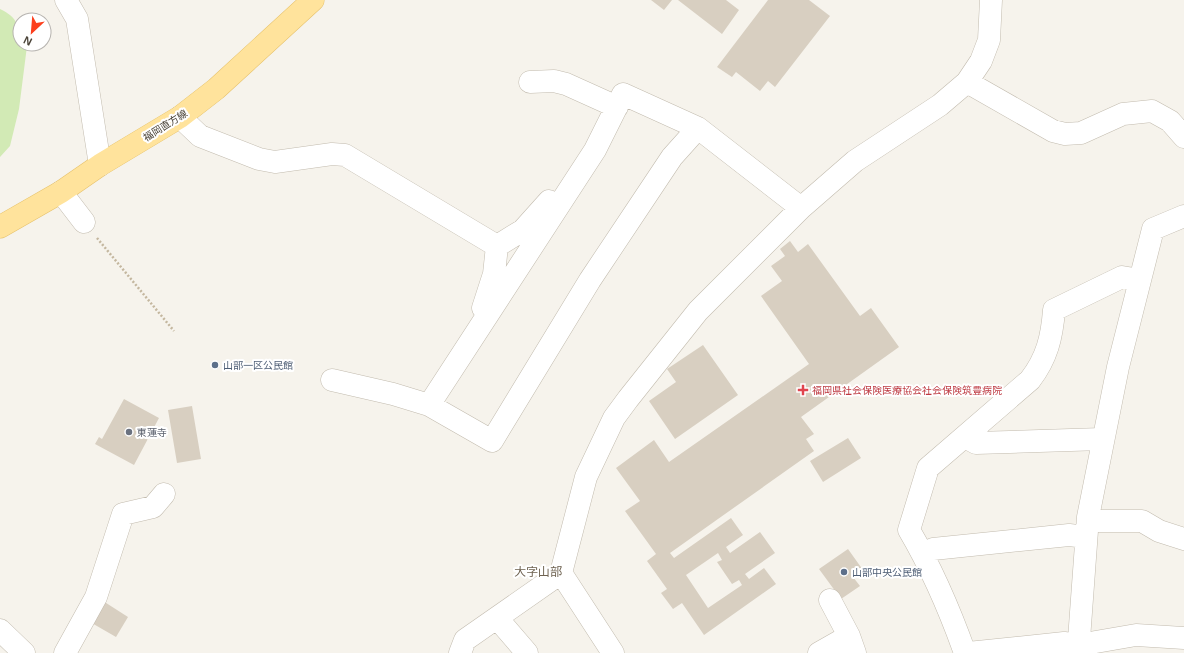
<svg xmlns="http://www.w3.org/2000/svg" width="1184" height="653" font-family="Arial,'Noto Sans JP',sans-serif">
  <rect width="100%" height="100%" fill="#f6f3ec"/>
  <path fill="#d2eab5" d="M0,9c17,8 20,17 20,35h6l1,2 -8,63 -9,37 -10,11z"/>
  <path fill="#d8cfc1" fill-rule="evenodd" d="M651,0h21l-8,10z
    M678,0h48l13,10 -17,24z
    M768,0h41l21,16 -55,71 -7,-6 -8,10 -24,-19 -4,5 -15,-10z
    M790,241l8,11 10,-8 52,72 11,-8 28,39 -98,70 13,17 -8,5 8,12 -144,102 4,5 57,-40 12,17 -17,12 4,6 30,-21 15,21 -30,21 4,5 15,-11 12,16 -72,51 -22,-32 -9,6 -12,-16 6,-4 -20,-28 9,-7 -31,-43 15,-10 -24,-33 38,-28 15,22 140,-98 -48,-68 21,-15 -11,-15 14,-10 -5,-7zM718,553l4,7 -5,2 15,22 7,-4 3,5 -34,23 -22,-33z
    M703,345l35,50 -63,44 -26,-38 27,-19 -9,-13z
    M124,399l35,19 -25,47 -39,-21 4,-7 3,2z
    M192,406l9,53 -24,4 -9,-53z
    M848,438l13,20 -38,24 -13,-21z
    M848,549l15,21 -10,7 7,9 -19,13 -22,-30z
    M103,601l25,16 -12,20 -26,-15z"/>
  <g fill="none" stroke-linecap="round" stroke-linejoin="round">
    <defs>
      <path id="minor" d="M66,0l11,19 23,146
        M530,82l24,-1 12,3 51,23
        M967,82l86,49 12,3 16,-1 42,-19 29,-3 18,10 14,16
        M180,117l20,19 59,23 16,3 57,-8 13,1 152,91 -3,28 -11,34
        M698,128l-26,29 -82,123 -98,161 -63,-36 166,-255 28,-56 75,34 103,80
        M61,192l23,30
        M497,246l26,-16 26,-29
        M332,380l61,14 36,11
        M965,437l11,6 126,-4
        M1088,521h54l17,10 25,8
        M923,554l10,-5 136,-14 17,2
        M830,600l19,36
        M497,618l30,35
        M0,630l24,23
        M65,653l31,-56 27,-83 30,-7 11,-13
        M460,653l5,-13 96,-67
        M613,653l-52,-80 25,-96 28,-59 14,-19 70,-88 103,-103 54,-47 85,-56 27,-23 14,-21 8,-21 2,-40
        M819,653l30,-17 6,17
        M965,653c-15,-42 -33,-84 -56,-123l19,-62 102,-88c17,-22 22,-43 24,-70l68,-33 18,3
        M968,653l96,-10 14,2 58,-10 48,3
        M1078,653l10,-136 30,-150 35,-138 31,-13"/>
      <path id="major" d="M0,227l61,-35 39,-27 80,-48 36,-28 97,-89"/>
    </defs>
    <use href="#minor" stroke="#c2bbae" stroke-width="23"/>
    <use href="#major" stroke="#e6c16a" stroke-width="23"/>
    <path stroke="#c4b79f" stroke-width="2.5" stroke-dasharray="2 2" stroke-linecap="butt" d="M97,238l77,93"/>
    <use href="#minor" stroke="#fff" stroke-width="22"/>
    <use href="#major" stroke="#ffe39c" stroke-width="22"/>
  </g>
  <g fill="#5c6f8a" stroke="#fff" stroke-width="1.5">
    <circle cx="215" cy="365" r="4"/>
    <circle cx="844" cy="572" r="4"/>
  </g>
  <path fill="#e0444e" stroke="#fff" stroke-width="1.5" d="M801 384h4v4h4v4h-4v4h-4v-4h-4v-4h4z"/>
  <circle fill="#6b7280" stroke="#fff" stroke-width="1.5" cx="129" cy="432" r="4"/>
  <g text-anchor="middle" stroke-width="4" stroke-linejoin="round" paint-order="stroke">
    <g font-size="10" fill="#4b4439" stroke="#fff">
      <text transform="translate(165 125) rotate(-32)" y="4">福岡直方線</text>
    </g>
    <g font-size="10" fill="#4e5e75" stroke="#fff" text-anchor="start">
      <text x="223" y="369">山部一区公民館</text>
      <text x="852" y="576">山部中央公民館</text>
    </g>
    <g font-size="10" fill="#be3a42" stroke="#fff" text-anchor="start">
      <text x="812" y="394">福岡県社会保険医療協会社会保険筑豊病院</text>
    </g>
    <g font-size="10" fill="#5b616d" stroke="#fff" text-anchor="start">
      <text x="137" y="436">東蓮寺</text>
    </g>
    <g font-size="12" fill="#6e6250" stroke="#fff">
      <text x="538" y="576">大字山部</text>
    </g>
  </g>
  <g transform="translate(32 32) rotate(206)"><circle r="19" fill="#ffffff" stroke="#b7b4b0"/>
  <path d="M0-3L7 15L0 10L-7 15Z" fill="#fc3f1d"/>
  <text y="-6" font-size="11" font-weight="bold" text-anchor="middle" fill="#4b4439">N</text>
  </g>
</svg>
